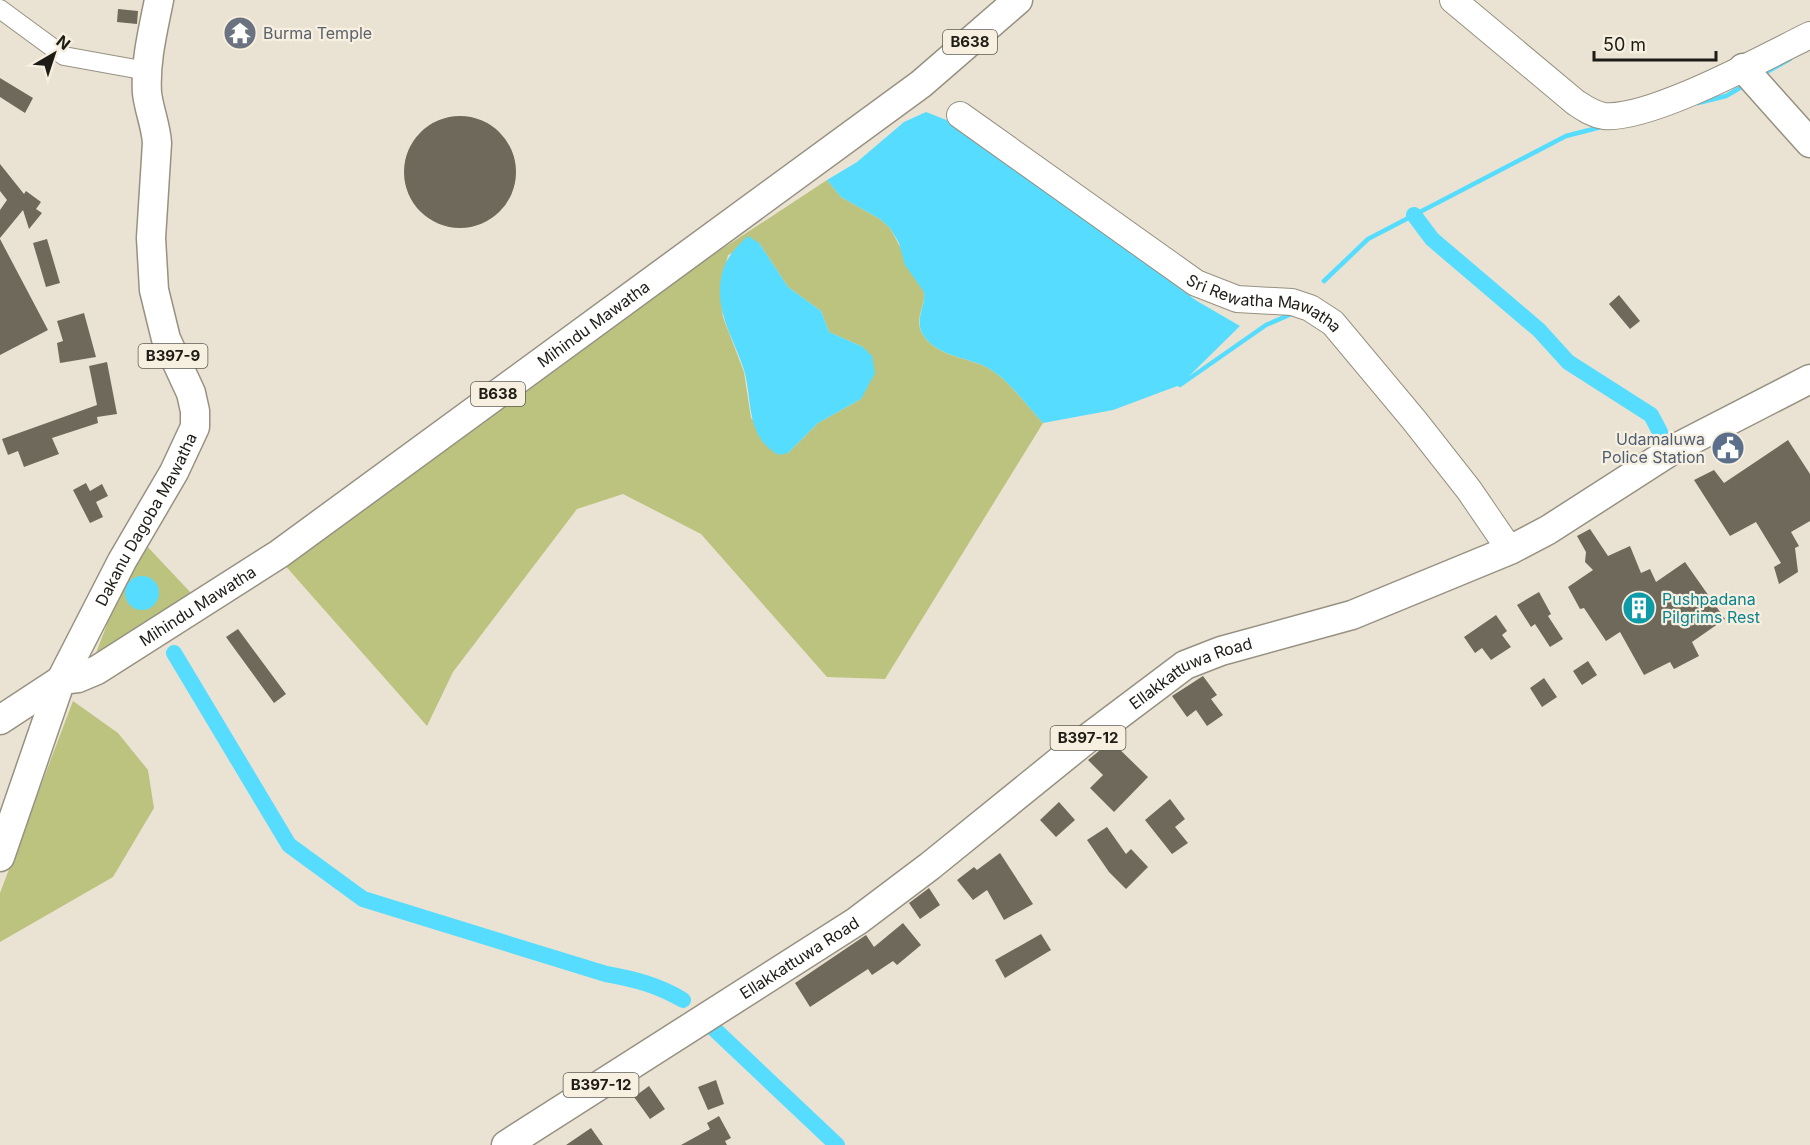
<svg xmlns="http://www.w3.org/2000/svg" width="1810" height="1145" font-family="Inter,sans-serif">
  <rect width="100%" height="100%" fill="#eae3d3"/>
  <path fill="#bcc37f" fill-rule="evenodd" d="M827,180l14,17 39,22 10,9 34,64c2,14 -10,26 -2,41 11,21 40,24 60,32 24,10 43,39 61,58l-158,256 -58,-2 -126,-143 -78,-40 -46,15 -124,163 -26,54 -145,-164 414,-296zM759,243l29,44 33,24 8,21 34,15 -2,52 -43,24 -30,30 -37,-35 -7,-46 -21,-55 -3,-27 8,-35z
    M143,542l49,52 -101,72 15,-39 13,-44z
    M73,701l45,32 30,37 6,38 -41,69 -113,65v-49z"/>
  <path fill="#56dcfe" d="M926,112l23,9 248,180 43,25 -60,59 -67,25 -70,13c-18,-19 -37,-48 -61,-58 -19,-8 -49,-11 -60,-32 -7,-15 4,-27 2,-41l-19,-27 -6,-22 -9,-15 -10,-9 -39,-22 -14,-17 30,-18 47,-40z
    M748,236l11,7 29,44 33,24 8,21 34,15 9,9 3,17 -14,26 -43,24 -30,30 -9,2c-34,-18 -26,-54 -35,-85 -8,-26 -24,-50 -24,-78 0,-27 10,-39 28,-56z
    M125 593a17 17 0 1 1 34 0a17 17 0 1 1-34 0Z"/>
  <g fill="none" stroke-linecap="round" stroke-linejoin="round">
    <path stroke="#56dcfe" stroke-width="4.5" d="M1763,74l27,-15
      M1698,103l28,-7 19,-11
      M1324,281l44,-42 198,-103 39,-10
      M1180,385l86,-60 30,-13"/>
    <path stroke="#56dcfe" stroke-width="16" d="M1414,215l18,24 107,91 29,32 83,53 9,17
      M174,653l115,192 74,54 243,75c28,5 52,11 77,26
      M711,1026l126,119"/>
  </g>
  <path fill="#6f695b" d="M118,9l20,2 -1,13 -20,-2z
    M0,78l33,20 -8,15 -25,-16z
    M404 172a56 56 0 1 1 112 0a56 56 0 1 1-112 0Z
    M0,164l24,30 2,-3 15,11 -5,7 6,4 -13,16 -6,-19 -23,28v-28l7,-10 -7,-9z
    M0,239l48,91 -48,25z
    M47,239l13,44 -14,4 -13,-44z
    M1619,295l21,26 -10,8 -21,-25z
    M84,313l12,44 -36,6 -3,-20 6,-2 -6,-20z
    M107,362l10,52 -20,3 1,6 -46,15 7,16 -35,13 -6,-16 -10,4 -6,-16 95,-34 -8,-39z
    M1788,440l22,34v47l-19,11 8,14 -4,2 3,24 -19,12 -5,-17 7,-4 -25,-41 -26,14 -36,-56 20,-10 10,13z
    M86,483l4,8 12,-7 6,12 -12,6 7,15 -13,6 -17,-33z
    M1590,529l18,27 22,-10 11,27 9,-4 6,13 29,-20 40,57 -33,23 7,14 -25,13 -4,-7 -26,13 -24,-43 -14,9 -22,-33 -4,1 -12,-22 25,-17 -8,-8 1,-10 -9,-16z
    M1539,592l12,22 -3,2 15,23 -13,8 -15,-23 -4,3 -14,-22z
    M1496,615l11,16 -5,4 9,12 -20,13 -9,-12 -7,5 -11,-16z
    M238,629l48,65 -12,9 -48,-66z
    M1588,661l9,14 -15,10 -9,-14z
    M1203,676l14,19 -6,4 12,16 -16,11 -11,-16 -9,7 -15,-21z
    M1544,678l13,19 -15,10 -12,-19z
    M1111,741l37,36 -34,35 -24,-24 13,-13 -15,-15z
    M1170,799l15,20 -10,8 13,16 -16,11 -27,-34z
    M1059,802l16,18 -19,17 -16,-17z
    M1107,827l19,27 5,-5 17,18 -22,22 -17,-17 -22,-32z
    M1000,853l33,51 -29,16 -17,-30 -14,10 -16,-20 17,-13 3,3z
    M929,888l11,17 -20,14 -11,-16z
    M903,923l18,22 -24,20 -4,-4 -21,14 -4,-6 -58,38 -15,-24 71,-48 8,12z
    M1041,934l10,16 -46,28 -10,-18z
    M716,1080l8,24 -16,6 -10,-23z
    M649,1086l16,23 -15,10 -16,-22z
    M719,1116l12,22 -6,3 2,4h-46l29,-16 -3,-6z
    M591,1128l12,17h-37z"/>
  <g fill="none" stroke-linecap="round" stroke-linejoin="round">
    <defs>
      <path id="street" d="M0,9l64,47 83,15"/>
      <g id="secondary">
        <path d="M1453,0l122,102c9,6 17,12 29,14 47,4 161,-59 206,-81"/>
        <path id="s1" d="M960,115l236,168 41,16 55,3 18,6 23,15 81,97 55,70 41,60"/>
      </g>
      <g id="primary">
        <path d="M1743,68l67,75"/>
        <path id="s2" d="M0,720l61,-40 17,-2 19,-8 182,-116 642,-470 97,-84"/>
        <path id="s3" d="M0,857l61,-177 61,-119 52,-89 21,-45v-16l-4,-18 -25,-54 -12,-49 -3,-52 6,-95c-1,-17 -8,-33 -10,-50 -2,-31 6,-63 12,-93"/>
        <path id="s4" d="M506,1145l351,-224 73,-55 158,-128 97,-73 36,-14 131,-36 158,-65 38,-20 126,-81 136,-70"/>
      </g>
    </defs>
    <use href="#street" stroke="#979181" stroke-width="20"/>
    <use href="#secondary" stroke="#979181" stroke-width="28"/>
    <use href="#primary" stroke="#979181" stroke-width="31"/>
    <use href="#street" stroke="#fff" stroke-width="18"/>
    <use href="#secondary" stroke="#fff" stroke-width="26"/>
    <use href="#primary" stroke="#fff" stroke-width="28"/>
  </g>
  <defs>
    <symbol id="temple-disc" viewBox="-11 -11 22 22"><circle r="9.5" fill="#6b7280" stroke="#f7f0e0"/><path d="M0-6L5-2H3V0L6.5 2.5H4V6H1.5V3h-3V6H-4V2.5H-6.5L-3 0V-2H-5Z" fill="#fff"/></symbol>
    <symbol id="civic-disc" viewBox="-11 -11 22 22"><circle r="9.5" fill="#5c6f8a" stroke="#f7f0e0"/><path d="M-.6-6.5H3V-4.5H.6V-3L4-1V1h2V6H-6V1h2V-1L-.6-3ZM-1.2 2.5V6h2.4V2.5Z" fill="#fff"/></symbol>
    <symbol id="building-disc" viewBox="-11 -11 22 22"><circle r="9.5" fill="#0f9aa8" stroke="#f7f0e0"/><path d="M-4-6H4V6H1V3H-1V6H-4ZM-2.5-4.3h1.7v1.8h-1.7ZM.8-4.3h1.7v1.8H.8ZM-2.5-1h1.7V.8h-1.7ZM.8-1h1.7V.8H.8Z" fill="#fff"/></symbol>
  </defs>
  <g fill-rule="evenodd">
    <use href="#temple-disc" x="221" y="14" width="38" height="38"/>
    <use href="#civic-disc" x="1709" y="429" width="38" height="38"/>
    <use href="#building-disc" x="1620" y="589" width="38" height="38"/>
  </g>
  <g text-anchor="middle" stroke-width="4.5" stroke-linejoin="round" paint-order="stroke">
    <g fill="#f7f0e0" stroke="#5f5c53" stroke-width="1.5">
      <rect x="943" y="30" width="54" height="24" rx="4.5"/>
      <rect x="138.5" y="344" width="69" height="24" rx="4.5"/>
      <rect x="471" y="382" width="54" height="24" rx="4.5"/>
      <rect x="1050.5" y="726" width="75" height="24" rx="4.5"/>
      <rect x="563.5" y="1073" width="75" height="24" rx="4.5"/>
    </g>
    <g font-size="15" font-weight="bold" fill="#1e1c16">
      <text x="970" y="47">B638</text>
      <text x="173" y="361">B397-9</text>
      <text x="498" y="399">B638</text>
      <text x="1088" y="743">B397-12</text>
      <text x="601" y="1090">B397-12</text>
    </g>
    <g font-size="16" fill="#5b616d" stroke="#f7f0e0" text-anchor="start">
      <text x="263" y="39">Burma Temple</text>
    </g>
    <g font-size="16" fill="#1e1c16" stroke="#f7f0e0">
      <text dy="6" stroke="none"><textPath href="#s1" startOffset="362">Sri Rewatha Mawatha</textPath></text>
      <text dy="6" stroke="none"><textPath href="#s2" startOffset="716">Mihindu Mawatha</textPath></text>
      <text dy="6" stroke="none"><textPath href="#s3" startOffset="369">Dakanu Dagoba Mawatha</textPath></text>
      <text dy="6" stroke="none"><textPath href="#s2" startOffset="230">Mihindu Mawatha</textPath></text>
      <text dy="6" stroke="none"><textPath href="#s4" startOffset="834">Ellakkattuwa Road</textPath></text>
      <text dy="6" stroke="none"><textPath href="#s4" startOffset="348">Ellakkattuwa Road</textPath></text>
    </g>
    <g font-size="16" fill="#4e5e75" stroke="#f7f0e0" text-anchor="end">
      <text x="1705" y="445">Udamaluwa<tspan x="1705" dy="18">Police Station</tspan></text>
    </g>
    <g font-size="16" fill="#0d838f" stroke="#f7f0e0" text-anchor="start">
      <text x="1662" y="605">Pushpadana<tspan x="1662" dy="18">Pilgrims Rest</tspan></text>
    </g>
  </g>
  <g transform="translate(54 54) rotate(39)" stroke="#f7f0e0" stroke-width="4.5" paint-order="stroke">
  <path d="M0-4.5L10 22L0 15L-10 22Z" fill="#1e1c16"/>
  <text y="-9" font-size="16" font-weight="bold" text-anchor="middle" fill="#1e1c16">N</text>
  </g>
  <path d="M1594 51v9h122v-9" fill="none" stroke="#1e1c16" stroke-width="3"/>
  <text x="1603" y="51" font-size="18" fill="#1e1c16" stroke="#f7f0e0" stroke-width="4.5" paint-order="stroke">50 m</text>
</svg>
